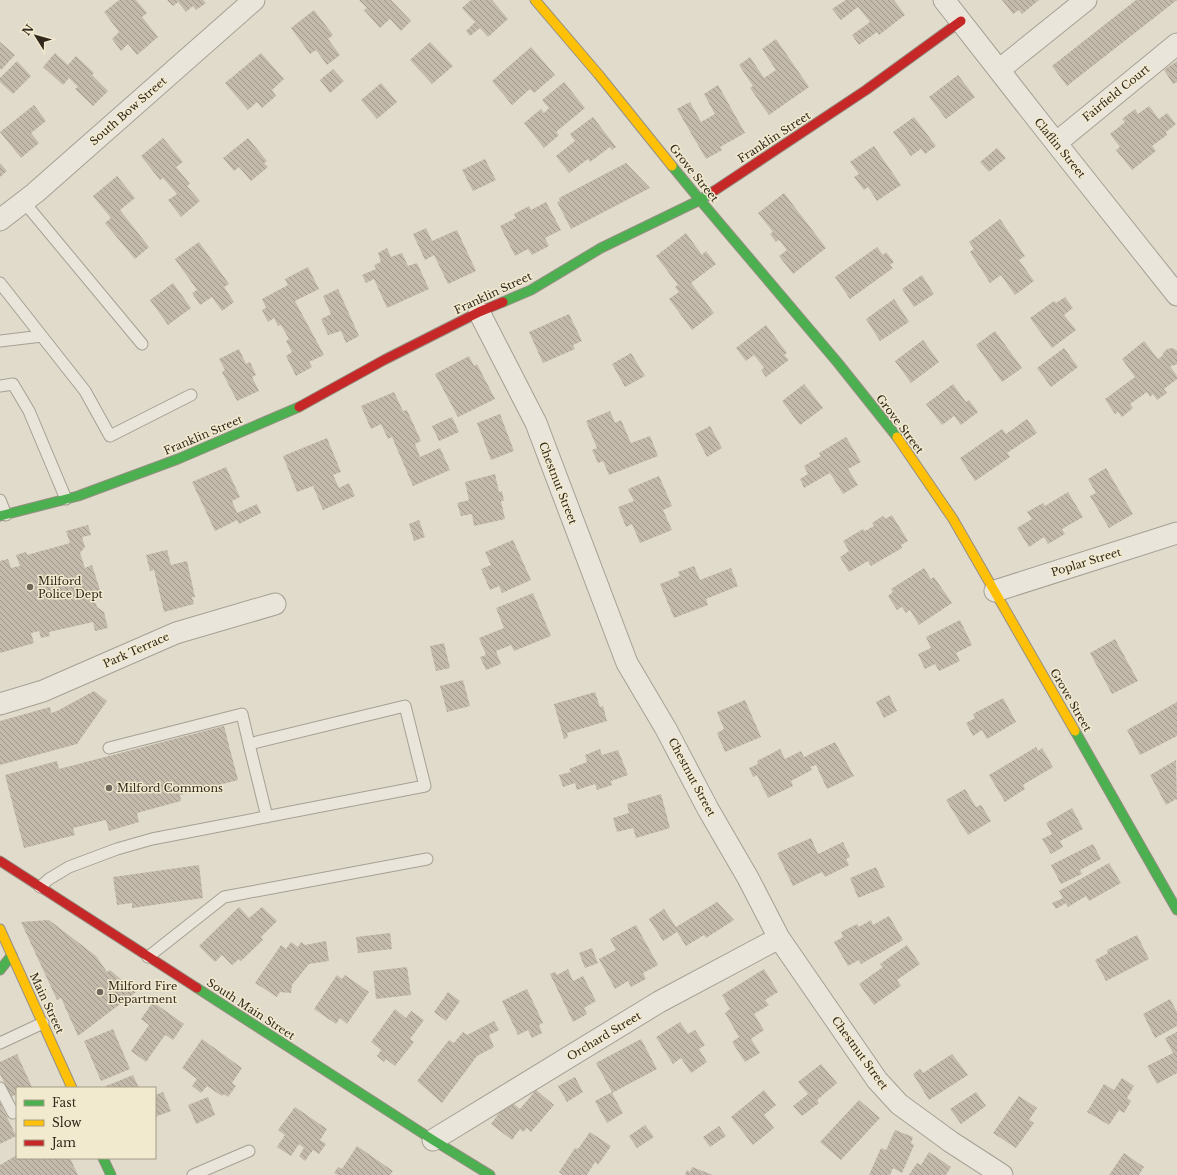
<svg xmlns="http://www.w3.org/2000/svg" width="1177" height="1175" font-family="'Libre Baskerville',serif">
  <defs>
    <pattern id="building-back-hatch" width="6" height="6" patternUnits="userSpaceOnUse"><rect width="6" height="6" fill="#c4baab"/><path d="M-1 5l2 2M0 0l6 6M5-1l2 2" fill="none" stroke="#a0978b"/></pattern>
  </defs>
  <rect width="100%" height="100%" fill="#e0dbca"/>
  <path fill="url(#building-back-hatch)" d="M119,0h17l11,13 -5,4 16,20 -21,18 -9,-11 -7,7 -9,-12 7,-7 -15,-20z
    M167,0h36l3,3 -10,7 -3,-4 -7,6 -8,-10 -5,4z
    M359,0h32l20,21 -10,10 -11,-12 -10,9 -16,-18 3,-2z
    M471,0h21l16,19 -20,18 -8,-9 -10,8 -4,-5 9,-9 -13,-14z
    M846,0h48l11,15 -26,20 -2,-3 -18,13 -7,-10 18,-13 -12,-15 -17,13 -9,-11z
    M1002,0h37l-17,14 -3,-4 -6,4z
    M1136,0h41l-110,86 -15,-20z
    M314,10l19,25 -5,4 12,16 -13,10 -11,-15 -6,4 -19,-26z
    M776,39l33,48 -40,28 -19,-27 3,-2 -14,-21 11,-8 14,21 12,-8 -14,-21z
    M0,42l15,13 -14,15 -1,-2z
    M430,42l23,24 -21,18 -22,-24z
    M531,47l24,28 -21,18 -4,-4 -18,16 -20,-24z
    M55,53l13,12 8,-9 18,17 -2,2 16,16 -15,15 -18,-17 3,-2 -9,-9 -6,7 -20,-18z
    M261,53l23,26 -12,11 4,6 -14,12 -5,-6 -9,8 -23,-27z
    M17,61l14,15 -18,18 -13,-12v-4z
    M1177,61v21l-4,2 -9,-14z
    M333,69l11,12 -14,12 -10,-13z
    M958,75l17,22 -29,22 -17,-22z
    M564,82l21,26 -29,24 3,3 -15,13 -20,-25 17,-14 3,4 5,-5 -7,-8z
    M381,83l16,19 -20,17 -16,-19z
    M718,85l27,48 -25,14 2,3 -16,9 -29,-50 13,-7 11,20 14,-8 -11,-20z
    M34,105l12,16 -15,12 8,10 -18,15 -21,-26z
    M1149,106l10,13 8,-6 9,11 -10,8 1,3 -15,11 4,5 -24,19 -16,-20 4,-3 -10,-13 15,-12 -3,-3 13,-10 3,5z
    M593,117l23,30 -4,3 -2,-3 -20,15 -2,-3 -19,14 -13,-17 19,-15 -5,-7z
    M914,117l22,29 -11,8 -4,-5 -10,7 -18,-24z
    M163,138l20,24 -7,5 14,17 -3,2 13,15 -19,16 -13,-17 9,-6 -14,-16 -3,2 -19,-24z
    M248,138l19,23 -3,2 4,4 -17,14 -12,-14 -5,4 -11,-13z
    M874,146l27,39 -24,16 -9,-14 -4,3 -10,-13 5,-3 -9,-12z
    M997,148l9,10 -17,14 -9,-10z
    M485,159l11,21 -23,11 -11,-21z
    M0,163l7,8 -7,6z
    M626,163l24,25 -79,41 -14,-27 3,-1 -1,-3z
    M117,176l18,22 -15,12 29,37 -14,12 -30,-36 6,-5 -18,-22z
    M784,193l42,55 -33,26 -14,-18 8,-6 -8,-10 -3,2 -6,-8 3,-2 -15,-19z
    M546,202l15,28 -16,8 4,8 -17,9 -4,-6 -13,7 -15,-30 16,-8 -2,-4 15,-8 2,4z
    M1000,219l25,37 -6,4 15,21 -19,14 -14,-20 -11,8 -20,-31 4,-3 -5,-7z
    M426,228l6,13 25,-11 19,41 -28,13 -14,-29 -9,5 -12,-26z
    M686,233l16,22 4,-4 10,13 -25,19 23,30 -22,17 -23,-31 10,-7 -4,-5 3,-2 -22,-29z
    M199,242l30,42 -5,3 10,15 -12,9 -10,-14 -12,8 -8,-12 5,-3 -22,-31z
    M877,247l6,8 3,-3 8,10 -4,3 3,3 -43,31 -15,-22z
    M387,248l4,9 11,-4 6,13 9,-3 12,26 -42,19 -13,-29 -8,4 -4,-8 14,-6 -2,-4 7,-3 -3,-9z
    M308,267l11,22 -24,12 29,54 -15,7 3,5 -16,9 -10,-20 6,-4 -6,-11 3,-2 -8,-14 -3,1 -4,-8 -6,4 -6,-12 4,-2 -4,-9 26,-14 -3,-6z
    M922,275l12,19 -20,13 -12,-18z
    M173,283l18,25 -23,17 -18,-25z
    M338,289l21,47 -13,7 -5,-12 -13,4 -7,-16 10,-5 -8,-18z
    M1065,297l8,11 -9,7 12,15 -24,18 -22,-30 24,-17 2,2z
    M894,299l15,23 -29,19 -14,-22z
    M569,314l13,27 -9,4 2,4 -32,14 -14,-31z
    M766,325l21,28 -3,2 5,5 -23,17 -5,-7 3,-2 -10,-13 -8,6 -10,-13z
    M995,331l27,37 -20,14 -26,-37z
    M923,340l16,22 -28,21 -16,-22z
    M1144,341l14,18 4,-3 2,-4 3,-3 6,-1 4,3v13l-2,1 -5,1 7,10v3l-13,10 3,4 -10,7 -4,-6 -3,3 -3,-5 -17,12 3,4 -11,9 -4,-5 -3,2 -10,-15 30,-22 -13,-18z
    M1064,348l14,19 -27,20 -14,-19z
    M239,349l7,15 4,-2 6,13 -4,2 7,14 -22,10 -15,-29 3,-2 -6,-11z
    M631,353l14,23 -20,11 -13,-23z
    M469,356l5,10 3,-2 18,35 -37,18 -23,-43z
    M804,384l19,24 -23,17 -18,-24z
    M953,384l13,18 3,-2 9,12 -17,13 -7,-9 -12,9 -16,-21z
    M394,392l9,19 4,-1 14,31 -6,3 5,13 20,-9 10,22 -37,16 -21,-49 -4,2 -7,-15 -10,5 -10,-23z
    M610,411l5,12 6,-3 10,23 19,-7 8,20 -49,19 -6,-14 -5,2 -6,-13 5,-2 -11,-27z
    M500,414l14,37 -23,9 -14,-37z
    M452,417l7,15 -20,9 -7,-15z
    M1027,419l10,14 -30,20 3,4 -35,24 -15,-23 42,-29 4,5z
    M710,426l12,22 -15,9 -12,-23z
    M846,437l15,25 -13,7 10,16 -15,9 -13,-21 -26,15 -4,-9 8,-5 -4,-8 17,-10 -2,-3z
    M327,438l14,34 -8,3 6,13 10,-5 6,13 -32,14 -10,-24 -16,6 -14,-36z
    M226,467l14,30 -8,4 5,12 20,-9 4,9 -22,11 -2,-4 -22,11 -23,-49z
    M1106,468l27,46 -24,14 -19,-32 6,-3 -8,-14z
    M495,474l4,18 3,-1 2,10h-3l4,18 -31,7 -2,-12 -11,2 -4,-13 12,-3 -4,-18z
    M659,476l13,30 -9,4 9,20 -32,13 -8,-19 -6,3 -8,-20 16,-6 -6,-12z
    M1068,492l15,25 -21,12 3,5 -17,10 -4,-7 -15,10 -12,-19 15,-9 -5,-7 16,-9 2,3z
    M892,515l16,26 -7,4 1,3 -31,18 -3,-5 -19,11 -9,-15 9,-6 -6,-10 20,-12 2,2 9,-5 -2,-3 11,-7 2,3z
    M419,520l6,17 -11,4 -5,-17z
    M88,525l3,10 -9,2 3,10 -5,6 5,15 7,-3 8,25 -8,3 5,14 7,5 4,16 -13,3 -2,-9 -44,10 1,4 -9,2 -2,-7 -8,2 3,10 -34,10v-92l8,-2 3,9 9,-2 -4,-11 10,-3 1,3 43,-12 -4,-12z
    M513,540l18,40 -29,13 -3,-7 -9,4 -9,-21 10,-4 -6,-13z
    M167,550l4,15 16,-4 8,36h-3l2,7 -30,8 -10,-42 -4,1 -4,-16z
    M694,566l6,14 31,-12 7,18 -32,13 2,6 -34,13 -14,-34 20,-8 -2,-4z
    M924,568l7,11 3,-2 18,26 -33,22 -9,-15 -4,3 -4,-6 -5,3 -9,-14 5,-4 -2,-3z
    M533,593l18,43 -37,15 -3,-6 -15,6 5,13 -15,6 -6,-13 6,-2 -7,-17 25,-10 -8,-20z
    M960,620l12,25 -16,8 4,8 -21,10 -4,-7 -10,5 -7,-15 13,-6 -5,-11z
    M1115,639l23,42 -26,13 -22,-41z
    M444,643l6,25 -14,3 -6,-25z
    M463,680l7,26 -23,6 -7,-26z
    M94,691l13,10 -30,43 -77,21v-44l50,-14 1,6 6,-2z
    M595,692l5,15 3,-1 4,15 -40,12 1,4 -4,2 -10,-35z
    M889,695l8,16 -13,7 -8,-16z
    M1003,698l13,24 -29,17 -5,-9 -9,6 -7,-13 9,-5 -2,-4z
    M745,700l16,37 -36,15 -8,-19 7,-4 -7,-17z
    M1177,702v34l-37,19 -13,-25z
    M224,726l14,54 -58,15 1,6 -44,12 2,9 -30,9 -3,-11 -33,8 2,7 -51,13 -19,-73 52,-14 2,8z
    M835,742l19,34 -27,13 -11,-24 -6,2 2,3 -21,11 2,5 -25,12 -11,-23 -4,2 -4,-9 9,-4 -1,-3 23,-12 5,10 16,-8 3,6z
    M1036,747l2,4 4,-3 11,19 -30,18 2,4 -20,13 -16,-27z
    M600,749l2,6 16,-5 10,25 -17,6 1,4 -15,5 -2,-6 -18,6 -2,-7 -12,4 -4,-12 12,-3 -2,-3 18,-7 -2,-7z
    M1176,760l1,41 -1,-2 -10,6 -16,-30z
    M965,789l11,18 5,-2 10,16 -23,14 -22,-35z
    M661,794l9,34 -34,10 -3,-10 -16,4 -4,-14 16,-5 -2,-9z
    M1072,808l11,21 -23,12 3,6 -12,7 -9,-15 10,-5 -6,-11z
    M811,838l7,16 25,-12 7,15 -4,2 3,6 -24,12 -3,-5 -29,14 -16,-33z
    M1093,844l8,15 -21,11 2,4 -21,10 -10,-19z
    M1109,863l12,20 -32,18 -3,-5 -18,11 -2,-4 -10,6 -4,-6 11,-5 -4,-7z
    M199,865l4,33 -71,10v-5l-15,2 -4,-28z
    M876,867l9,20 -27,11 -8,-20z
    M717,902l17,18 -28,18 -2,-3 -18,11 -9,-14 -14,9 -14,-22 15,-10 12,18z
    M239,907l10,11 13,-11 15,14 -16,16 2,3 -22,21 -2,-2 -7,6 -10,-10 -7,7 -16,-16z
    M889,916l14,24 -42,24 -2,-4 -11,6 -14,-24 9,-5 -2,-5 16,-8 2,3 12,-7 2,5z
    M49,920l47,36 11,16 3,-2 26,22 -58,44 -17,-38 -4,2 -36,-78z
    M636,925l22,40 -15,8 3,6 -15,8 -3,-6 -13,8 -16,-30 17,-9 -6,-11z
    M390,933l2,16 -34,4 -2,-16z
    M1137,935l12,24 -43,22 -11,-21 13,-7 -1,-3z
    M326,941l3,20 -20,3 -17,21 -1,8 -11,-1 -3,5 -22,-14 26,-38 5,4 5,-7 7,5 3,-5 4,3z
    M907,945l13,19 -23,16 4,6 -27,19 -15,-21 24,-17 -3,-3z
    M592,948l6,15 -13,5 -6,-15z
    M407,967l4,28 -35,4 -3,-28z
    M568,969l5,12 10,-5 13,25 -12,7 3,6 -14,8 -23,-48 5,-2 2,3z
    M764,969l14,23 -13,8 4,5 -15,9 10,16 -13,9 9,14 -15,9 -13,-20 7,-5 -14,-24 5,-4 -8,-14z
    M337,975l5,4 3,-4 24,17 -22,32 -7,-6 -4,6 -22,-15z
    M527,989l16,34 -4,2 3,8 -10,5 -4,-8 -10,5 -16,-34z
    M448,992l12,9 -14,20 -12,-9z
    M1170,999l7,13v14l-22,12 -12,-24z
    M153,1002l31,22 -11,16 -8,-5 -19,27 -15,-11 18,-26 -8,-6z
    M395,1009l11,9 5,-7 13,9 -14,19 4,3 -19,24 -9,-7 -2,3 -7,-6 4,-6 -10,-8z
    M494,1021l5,9 -10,5 5,12 -17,9 -35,47 -25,-22 32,-41 5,3 9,-11 4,3z
    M680,1022l8,12 7,-4 10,15 -6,4 8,13 -16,11 -10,-15 -8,6 -17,-27z
    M113,1029l17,40 -29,12 -17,-40z
    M1177,1032v41l-20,11 -10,-18 26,-13 -8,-15z
    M202,1039l40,29 -10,15 4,3 -8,11 -4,-3 -2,2 -15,-10 -6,7 -9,-7 5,-7 -15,-11z
    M641,1039l16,30 -45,24 11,20 -16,10 -12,-22 17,-9 -16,-29z
    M17,1054l15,33 -2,1h-13v6l-6,3 -11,-23v-12z
    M952,1054l16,21 -39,25 -16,-26 7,-5 3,4z
    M821,1064l16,19 -20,17 2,3 -17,13 -9,-10 15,-12 -10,-12z
    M133,1075l6,13h-32l-1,-2z
    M575,1077l8,15 -16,10 -9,-16z
    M1122,1078l12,8 -7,12 4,3 -7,12 -5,-3 -10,15 -22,-13 17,-28 10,6z
    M536,1090l18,15 -23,27 -4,-4 -4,4 -3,-3 -8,11 -21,-16 18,-24 11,9z
    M764,1090l12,15 -12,10 10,13 -21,17 -22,-28z
    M163,1092l8,19 -16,6v-22z
    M976,1092l10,14 -25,18 -11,-15z
    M1019,1096l18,12 -8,12 5,3 -18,25 -23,-15z
    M208,1097l7,18 -19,9 -8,-19z
    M859,1100l21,18 -39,42 -21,-18z
    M0,1102l16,34 -16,8z
    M295,1107l32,22 -7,11 6,4 -7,10 -6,-4 -8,11 -6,-5 5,-8 -5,-4 -8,12 -14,-9 8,-12 -7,-5z
    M645,1125l9,12 -17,11 -8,-12z
    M719,1126l7,10 -16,11 -7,-10z
    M895,1130l18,7 -2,6 3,2 -12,28 -9,-5 -3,7h-21l12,-27 5,2z
    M590,1132l21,14 -13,19 -3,-3 -8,13h-24l-4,-3 16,-24 3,1z
    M357,1146l36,25 -3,4h-52l-4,-2 4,-6 4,2z
    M929,1152l22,15 -5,8h-37l8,-12 4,2z
    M1124,1153l20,14 -5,8h-30z
    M17,1155v3h53l8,17h-78v-10z
    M692,1167l21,8h-28l2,-5 3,2z"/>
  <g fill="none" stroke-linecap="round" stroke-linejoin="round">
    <defs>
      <path id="lane" d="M24,202l118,142
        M0,283l85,108 25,45 81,-41
        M0,341l42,-5
        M0,386l13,-2 16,27 37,88
        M0,500l6,15
        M249,744l18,73
        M40,887l9,-8 20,-12 48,-18 35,-10 273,-53 -20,-80 -156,38 -7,-30 -133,34
        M148,957l76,-60 203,-38
        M0,1043l43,-20
        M0,1088l13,25 4,-2
        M193,1175l56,-24"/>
      <path id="street" d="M944,0l112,143 121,152
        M999,70l87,-70
        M1056,143l121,-99
        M0,220l35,-27 219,-193
        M479,312l57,111 91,240 39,66 42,80 40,69 31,60 98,142 22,24 52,38 51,33
        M995,591l182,-58
        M0,704l43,-13 133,-58 99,-29
        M433,1140l226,-138 120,-64"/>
      <path id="fast" d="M672,166l28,34 138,163 59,74
        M503,302l28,-12 70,-42 99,-48 14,-9
        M0,516l78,-20 100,-37 121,-52
        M1075,731l102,179
        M0,970l12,-15
        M197,988l236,152 57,35
        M103,1158l8,17"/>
      <path id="slow" d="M535,0l64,75 73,91
        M897,437l56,82 122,212
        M0,929l72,159"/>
      <path id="jam" d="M714,191l152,-101 95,-69
        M299,407l85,-47 95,-48 24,-10
        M0,861l197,127"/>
    </defs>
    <use href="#lane" stroke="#a5a094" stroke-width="13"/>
    <use href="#street" stroke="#a5a094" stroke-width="23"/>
    <use href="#fast" stroke="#958f83" stroke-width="11"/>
    <use href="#slow" stroke="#958f83" stroke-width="11"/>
    <use href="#jam" stroke="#958f83" stroke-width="11"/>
    <use href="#lane" stroke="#e9e5db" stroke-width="11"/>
    <use href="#street" stroke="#e9e5db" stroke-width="21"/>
    <use href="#fast" stroke="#4caf50" stroke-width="9"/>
    <use href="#slow" stroke="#ffc107" stroke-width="9"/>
    <use href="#jam" stroke="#c62828" stroke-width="9"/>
  </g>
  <g fill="#6f675a" stroke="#f2eacf" stroke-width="1.5">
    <circle cx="30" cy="587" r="4"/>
    <circle cx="109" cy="788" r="4"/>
    <circle cx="100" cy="992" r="4"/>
  </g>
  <g text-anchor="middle" stroke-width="3" stroke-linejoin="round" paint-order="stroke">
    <g font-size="11" fill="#32281d" stroke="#f2eacf">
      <text transform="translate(1116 93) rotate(-39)" y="4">Fairfield Court</text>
      <text transform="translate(128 111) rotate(-41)" y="4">South Bow Street</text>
      <text transform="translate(774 137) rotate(-33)" y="4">Franklin Street</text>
      <text transform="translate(1060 148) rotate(51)" y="4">Claflin Street</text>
      <text transform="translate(694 173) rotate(51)" y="4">Grove Street</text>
      <text transform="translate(493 293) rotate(-25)" y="4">Franklin Street</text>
      <text transform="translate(900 424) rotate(53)" y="4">Grove Street</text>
      <text transform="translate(203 435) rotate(-23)" y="4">Franklin Street</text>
      <text transform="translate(558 483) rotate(69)" y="4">Chestnut Street</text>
      <text transform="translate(1086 562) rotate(-17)" y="4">Poplar Street</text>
      <text transform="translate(136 650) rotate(-24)" y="4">Park Terrace</text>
      <text transform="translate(1071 700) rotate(60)" y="4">Grove Street</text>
      <text transform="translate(692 777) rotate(62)" y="4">Chestnut Street</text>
      <text transform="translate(47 1003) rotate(65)" y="4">Main Street</text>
      <text transform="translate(251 1009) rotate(33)" y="4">South Main Street</text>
      <text transform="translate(604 1036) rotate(-31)" y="4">Orchard Street</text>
      <text transform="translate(860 1053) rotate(54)" y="4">Chestnut Street</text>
    </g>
    <g font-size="11" fill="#32281d" stroke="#f2eacf" text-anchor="start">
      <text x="38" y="585">Milford<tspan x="38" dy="13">Police Dept</tspan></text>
      <text x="117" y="792">Milford Commons</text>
      <text x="108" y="990">Milford Fire<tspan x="108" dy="13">Department</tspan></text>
    </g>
  </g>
  <rect x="16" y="1087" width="140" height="72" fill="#f2eacf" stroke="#a59c88"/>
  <rect x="24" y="1100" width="20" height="6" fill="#4caf50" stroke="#a59c88"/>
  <text x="52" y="1107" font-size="12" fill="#32281d">Fast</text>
  <rect x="24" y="1120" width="20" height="6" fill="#ffc107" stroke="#a59c88"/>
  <text x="52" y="1127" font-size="12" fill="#32281d">Slow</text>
  <rect x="24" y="1140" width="20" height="6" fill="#c62828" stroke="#a59c88"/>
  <text x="52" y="1147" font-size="12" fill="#32281d">Jam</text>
  <g transform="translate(36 36) rotate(307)" stroke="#f2eacf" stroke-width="3" paint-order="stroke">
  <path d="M0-3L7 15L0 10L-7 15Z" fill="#32281d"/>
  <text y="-6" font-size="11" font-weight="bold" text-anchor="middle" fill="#32281d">N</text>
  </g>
</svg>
